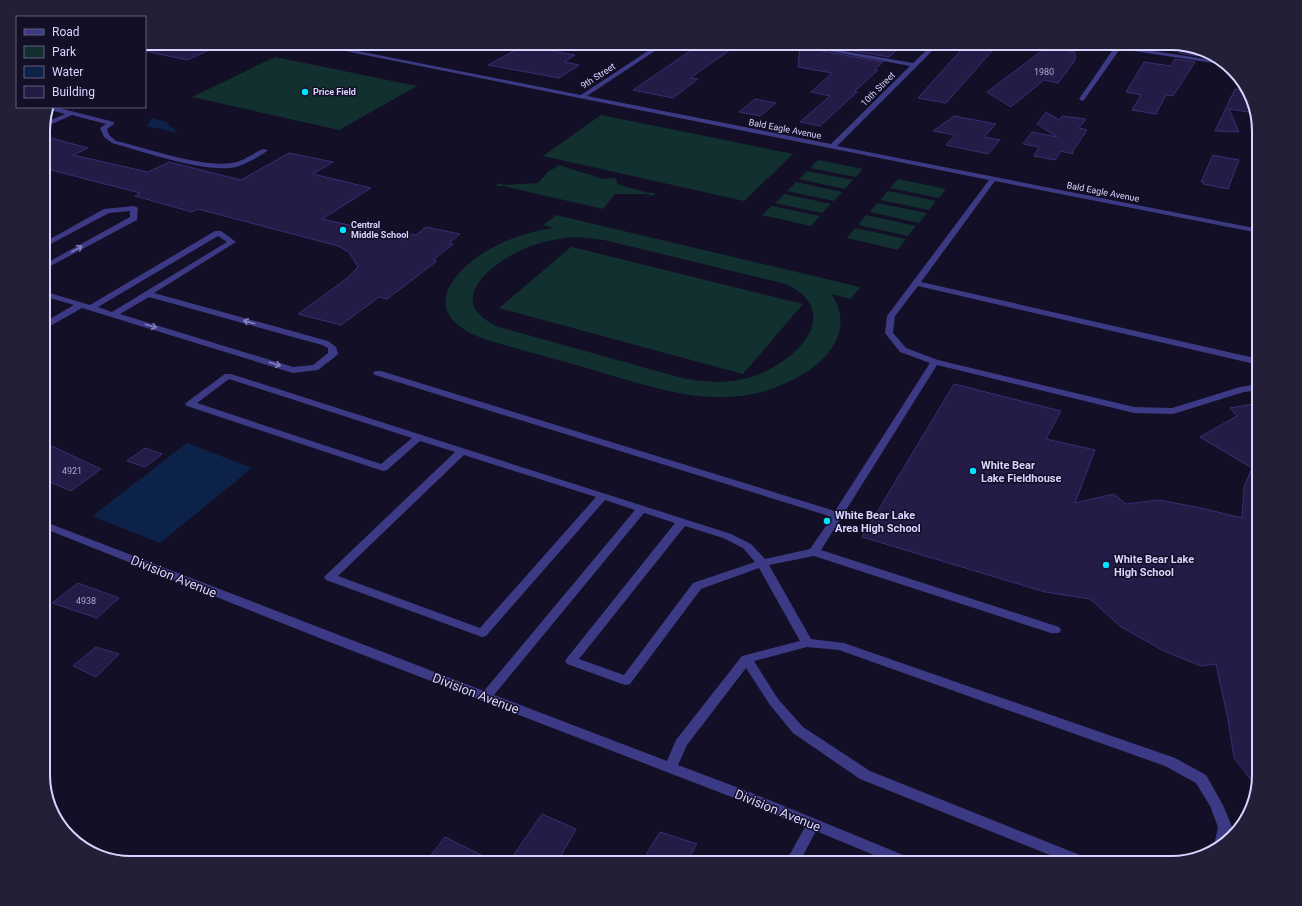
<svg xmlns="http://www.w3.org/2000/svg" width="1302" height="906" font-family="Roboto,sans-serif">
  <rect width="100%" height="100%" fill="#130f26"/>
  <path fill="#12302f" fill-rule="evenodd" d="M275,57l142,29 -78,44 -147,-33z
    M601,115l192,39 -49,47 -201,-45z
    M818,160l45,9 -7,8 -46,-9z
    M559,165l44,14 13,-1 1,6 31,9h7l-2,3 -6,-2h-32l-12,15 -100,-23h-7l2,-3 6,2 34,-2 10,-11z
    M807,171l46,9 -8,9 -46,-10z
    M898,179l48,10 -7,9 -49,-10z
    M796,182l46,10 -8,9 -47,-10z
    M888,191l48,10 -7,9 -49,-10z
    M784,194l47,10 -9,9 -47,-10z
    M877,203l50,10 -8,10 -49,-11z
    M772,206l48,10 -9,10 -49,-11z
    M556,215l304,72 -9,12 -20,-5c14,19 12,40 -2,58 -11,14 -26,23 -41,30 -63,31 -126,8 -188,-10 -38,-11 -76,-21 -113,-32 -14,-5 -30,-12 -38,-25 -14,-25 18,-52 36,-63 21,-13 46,-21 69,-24l-11,-3zM579,237l25,3 182,44c60,29 9,78 -32,92 -24,8 -48,7 -72,2l-183,-51c-60,-26 -3,-68 32,-81 16,-6 32,-8 48,-9z
    M866,215l50,11 -8,10 -50,-11z
    M855,228l51,11 -8,11 -51,-12z
    M571,247h1l231,57 -60,70 -244,-66z"/>
  <path fill="#0c2248" d="M152,118l14,4 12,11 -31,-7z
    M187,443l65,25 -92,75 -68,-27z"/>
  <path fill="#241b47" stroke="#3b2d73" d="M145,43h80l-38,17 -42,-9z
    M702,43h38l-50,35 8,1 -25,19 -40,-8z
    M807,43h98l-16,14z
    M970,43h29l-53,60 -28,-5 43,-48z
    M523,46l52,9 -11,7 15,3 -20,13 -71,-13z
    M800,47l83,15 -9,8h4l-23,21 2,1 -37,34 -20,-4 30,-26 -19,-4 21,-19 -34,-6z
    M1047,47l28,5v8l-17,23 -14,-3 -33,27 -24,-15z
    M1183,47l11,3 7,2 -3,4 -19,-3z
    M1175,59l20,3 -22,34 -7,-1 -10,19 -24,-4 9,-15 -15,-3 18,-30 27,4z
    M1235,89l13,2 6,22 -25,-4 10,23 -24,-1z
    M755,99l21,4 -16,13 -21,-4z
    M1046,112l13,8 3,-4 24,3 -7,9 8,2 -12,18 -1,-1 -1,7 -12,-3 -6,9 -21,-4 5,-9 -16,-3 9,-12 25,5 -20,-13z
    M954,116l42,8 -12,13 16,3 -12,14 -42,-9 9,-10 -22,-4z
    M51,138l37,10 -15,7 75,17 21,-10 72,18 48,-27 44,9 -20,12 58,14 -49,31 49,11 5,-3 28,13 8,-6 4,1 10,-8 34,7 -11,9 4,1 -20,16 4,1 -50,38 -8,-2 -38,28 -43,-11 48,-35 12,-12 -9,-15 -11,-6 -140,-37 -6,3 -57,-16 5,-3 -97,-25v-26z
    M1213,155l26,5 -11,29 -25,-5 1,-2h-3z
    M954,384l107,27 -15,28 49,11 -20,53 39,-9 12,10 33,-4 42,8 41,10 2,-31 8,-19 -52,-31 37,-21 -7,-8 29,-5v373l-3,10 -22,-28 -6,-39 -12,-55 -15,2 -37,-15 -43,-24 -31,-28 -45,-7 -183,-55z
    M43,442l58,27 -30,22 -28,-12z
    M145,448l17,6 -17,13 -18,-6z
    M78,583l41,15 -22,20 -45,-15z
    M96,647l23,7 -23,23 -23,-11z
    M542,814l34,15 -19,34h-49z
    M660,832l37,12 -11,19h-45z
    M445,837l53,26h-73z"/>
  <g fill="none" stroke-linecap="round" stroke-linejoin="round">
    <path fill="#3d3a85" fill-rule="evenodd" d="M305,43h12l264,52 79,-52h7l-80,53 244,48 79,-78 -125,-23h13l115,20 21,-20h6l-103,103 422,83v4l-264,-52 -74,101 338,77v6l-341,-79 -23,30 -2,17 13,15 32,12 196,47 38,1 68,-21 19,-3v6l-15,2 -71,22 -39,-1 -197,-48 -116,185 238,77 2,3 -2,3h-8l-237,-77 -45,9 42,74 33,4 331,115 31,17 17,30 9,22 -2,10 -14,12 -2,-4 4,-18 -8,-21 -14,-23 -31,-17 -326,-116 -32,-3 -53,14 24,38 25,28 67,44 220,88 2,4h-22l-210,-84 -67,-46 -23,-28 -24,-37 -59,77 -9,20 74,28 161,66 2,4h-22l-77,-32 -17,32h-14l20,-36 -63,-26 -415,-160 -284,-113v-7l441,170 151,-181 -30,-10 -119,136 -4,1 -156,-57 -2,-3 131,-125 -35,-11 -33,29 -4,1 -196,-65 -2,-2 2,-2 38,-28h6l500,160 20,10 14,15 45,-10 22,-32 -457,-142 -2,-2 2,-2h6l454,140 95,-148 -30,-11 -15,-19 2,-17 102,-136zM229,379l183,59 -31,26 -184,-61zM464,455l132,42 -116,131 -142,-52zM644,513l31,10 -108,135 -2,3 2,3 55,20 4,1 4,-1 71,-95 58,-21 41,73 -58,15 -66,84 -9,21 -173,-66zM685,526l38,12 20,10 12,14 -62,21 -69,92 -45,-16z
      M1089,43h14l121,19 3,3 -107,-16 -36,51 -2,1 -3,-2 35,-51z
      M47,107h8l59,15v2l-7,5 2,6 7,6c31,7 86,27 116,22 10,-1 21,-10 31,-14l5,1c-5,5 -25,15 -32,17 -30,7 -94,-16 -124,-24l-8,-6 -4,-9 6,-4 -34,-9 -29,13 1,-5 21,-9 -18,-5z
      M134,206l4,2 -1,12 -94,50v-5l87,-48v-6l-21,2 -66,35v-5l61,-34z
      M215,231h6l15,11 -82,51 174,48 8,6 2,7 -2,2 -18,14 -25,3 -211,-65 -39,22v-7l31,-18 -31,-9v-5l47,14zM218,236l9,6 -115,70 -14,-5zM149,297l173,48 6,3v5l-15,12 -20,2 -173,-53z"/>
  </g>
  <defs><path id="oneway-shaft" d="M-6 0H5M1.5-3L5.5 0L1.5 3" fill="none" stroke-width="1.6" stroke-linecap="round" stroke-linejoin="round"/></defs>
  <g stroke="#837fbc">
    <use href="#oneway-shaft" transform="translate(77 249) rotate(-29)"/>
    <use href="#oneway-shaft" transform="translate(249 322) rotate(-164)"/>
    <use href="#oneway-shaft" transform="translate(151 326) rotate(17)"/>
    <use href="#oneway-shaft" transform="translate(275 364) rotate(17)"/>
  </g>
  <g fill="#00e5ff" stroke="#130f26" stroke-width="1.5">
    <circle cx="305" cy="92" r="4"/>
    <circle cx="343" cy="230" r="4"/>
    <circle cx="973" cy="471" r="4"/>
    <circle cx="827" cy="521" r="4"/>
    <circle cx="1106" cy="565" r="4"/>
  </g>
  <g text-anchor="middle" stroke-width="3" stroke-linejoin="round" paint-order="stroke">
    <g font-size="9" fill="#aca6d1">
      <text x="1044" y="75">1980</text>
      <text x="72" y="474">4921</text>
      <text x="86" y="604">4938</text>
    </g>
    <g font-size="9" fill="#d9d4ff" stroke="#130f26">
      <text transform="translate(598 76) rotate(-33)" y="3">9th Street</text>
      <text transform="translate(878 89) rotate(-45)" y="3">10th Street</text>
      <text transform="translate(785 129) rotate(11)" y="3">Bald Eagle Avenue</text>
      <text transform="translate(1103 192) rotate(11)" y="3">Bald Eagle Avenue</text>
    </g>
    <g font-size="9" font-weight="bold" fill="#d9d4ff" stroke="#130f26" text-anchor="start">
      <text x="313" y="95">Price Field</text>
      <text x="351" y="228">Central<tspan x="351" dy="10">Middle School</tspan></text>
    </g>
    <g font-size="11" font-weight="bold" fill="#d9d4ff" stroke="#130f26" text-anchor="start">
      <text x="981" y="469">White Bear<tspan x="981" dy="13">Lake Fieldhouse</tspan></text>
      <text x="835" y="519">White Bear Lake<tspan x="835" dy="13">Area High School</tspan></text>
      <text x="1114" y="563">White Bear Lake<tspan x="1114" dy="13">High School</tspan></text>
    </g>
    <g font-size="13" fill="#d9d4ff" stroke="#130f26">
      <text transform="translate(174 576) rotate(22)" y="5">Division Avenue</text>
      <text transform="translate(476 693) rotate(21)" y="5">Division Avenue</text>
      <text transform="translate(778 810) rotate(22)" y="5">Division Avenue</text>
    </g>
  </g>
  <path d="M0 0H1302V906H0ZM131 50H1171A81 81 0 0 1 1252 131V775A81 81 0 0 1 1171 856H131A81 81 0 0 1 50 775V131A81 81 0 0 1 131 50Z" fill="#231f37" fill-rule="evenodd"/>
  <path fill="none" stroke="#d9d4ff" stroke-width="2" d="M131 50H1171A81 81 0 0 1 1252 131V775A81 81 0 0 1 1171 856H131A81 81 0 0 1 50 775V131A81 81 0 0 1 131 50Z"/>
  <rect x="16" y="16" width="130" height="92" fill="#130f26" stroke="#625e7d"/>
  <rect x="24" y="29" width="20" height="6" fill="#3d3a85" stroke="#625e7d"/>
  <text x="52" y="36" font-size="12" fill="#d9d4ff">Road</text>
  <rect x="24" y="46" width="20" height="12" fill="#12302f" stroke="#625e7d"/>
  <text x="52" y="56" font-size="12" fill="#d9d4ff">Park</text>
  <rect x="24" y="66" width="20" height="12" fill="#0c2248" stroke="#625e7d"/>
  <text x="52" y="76" font-size="12" fill="#d9d4ff">Water</text>
  <rect x="24" y="86" width="20" height="12" fill="#241b47" stroke="#625e7d"/>
  <text x="52" y="96" font-size="12" fill="#d9d4ff">Building</text>
</svg>
